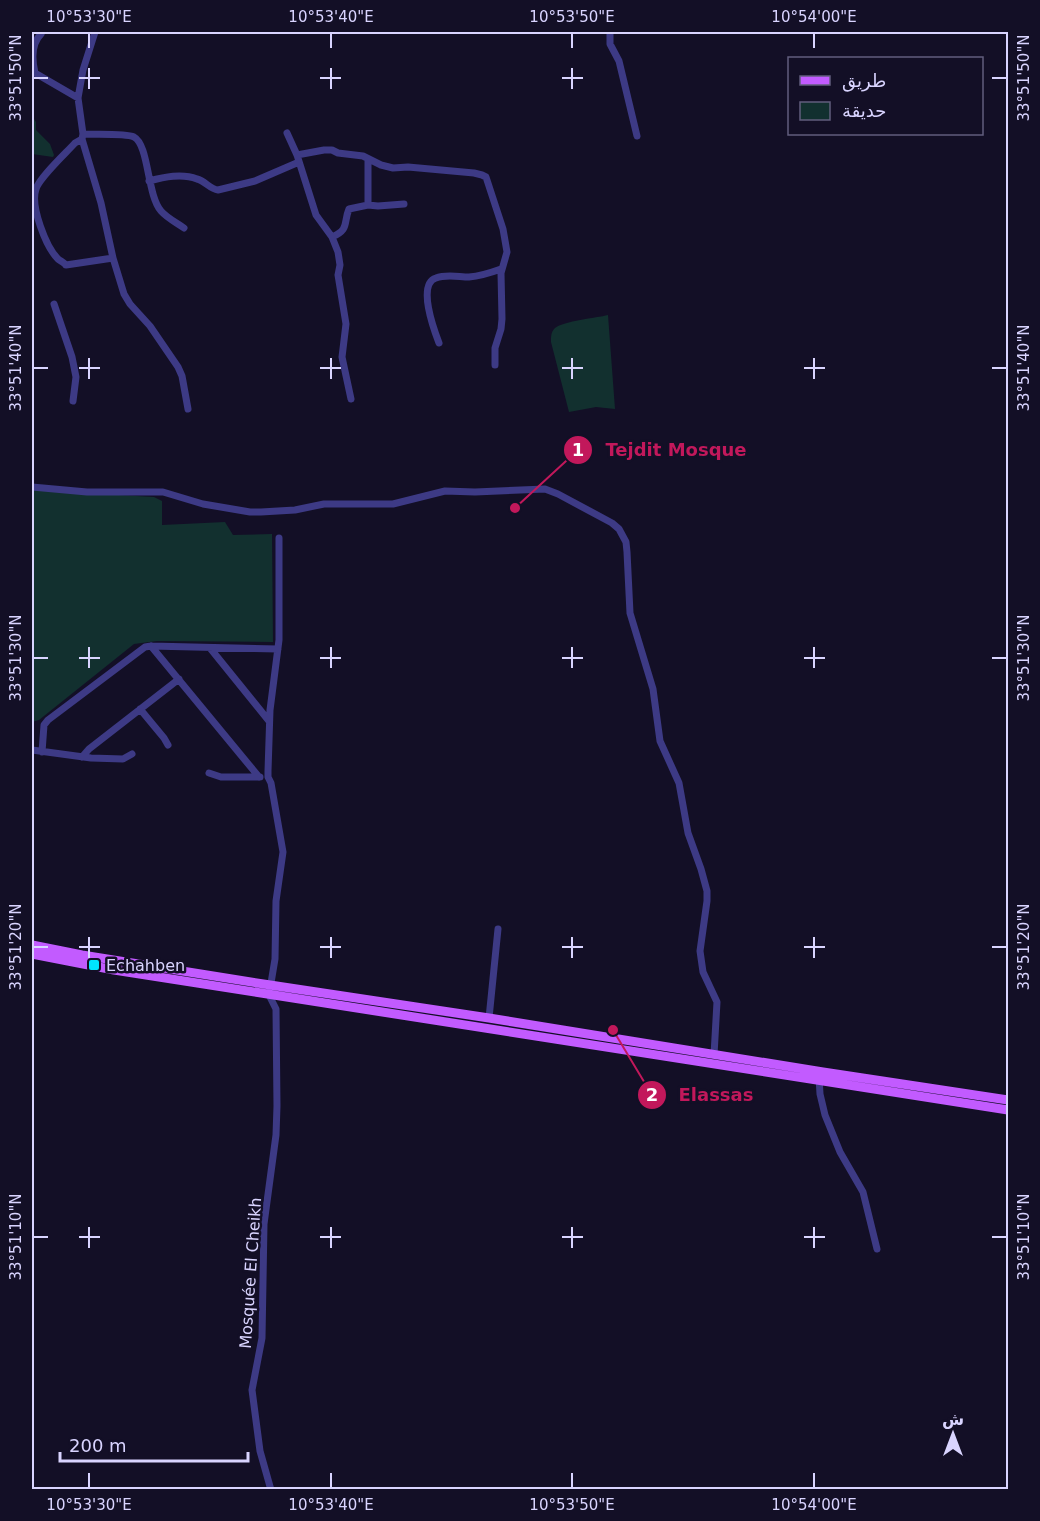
<svg xmlns="http://www.w3.org/2000/svg" width="1040" height="1521" font-family="'DejaVu Sans',Cairo,sans-serif">
  <rect width="100%" height="100%" fill="#130f26"/>
  <path fill="#12302f" d="M32,119h2l2,3v8l14,14 4,11 -1,2 -21,-3z
    M608,315l7,94 -19,-2 -27,5 -18,-70c0,-6 0,-10 4,-14 9,-7 41,-10 53,-13z
    M32,490l122,7 8,4v24l63,-3 8,13 39,-1 1,108 -116,-1 -23,3 -95,76 -7,2z"/>
  <g fill="none" stroke-linecap="round" stroke-linejoin="round">
    <path stroke="#3d3a85" stroke-width="7" d="M95,32l-12,38 -5,28 5,36 -1,5 19,64 12,55 11,36 6,10 20,22 28,41 4,9 6,33
      M610,32v12l9,17 18,75
      M41,34c-10,10 -9,26 -6,39l43,25
      M287,133l10,22 19,60 16,22 6,15 2,13 -2,10 8,49 -4,33 9,42
      M83,134c11,1 42,-1 51,3 15,8 13,58 27,74 6,7 16,12 23,17
      M82,139l-7,4c-9,10 -36,35 -39,46 -6,17 10,58 22,70 1,1 8,5 8,6l47,-7
      M297,155l27,-5h8l6,3 25,3 18,9 12,3 15,-1 66,6 8,2 4,2 17,52 4,23 -6,21 1,46 -1,10 -6,19v17
      M149,181c15,-4 33,-8 48,-2 8,2 13,10 21,11l37,-9 44,-19
      M368,205l10,1 26,-2
      M332,237c18,-8 11,-14 17,-28l19,-4v-46
      M54,304l18,53 4,20 -3,24
      M439,343c-5,-13 -22,-59 -3,-65 10,-4 23,-1 33,-1 12,-1 21,-4 32,-8
      M32,487l55,5h76l40,12 47,8h11l34,-2 29,-6h69l52,-13 30,1 70,-3 13,5 54,29 7,6 7,13 1,10 3,61 23,76 7,52 19,42 9,50 13,36 6,22v10l-7,50 3,21 14,30 -3,53
      M151,646l108,131
      M210,648l59,73
      M140,709l24,29 4,7
      M32,750l59,8 32,1 9,-5
      M42,752l2,-27 4,-5 97,-73 6,-1 127,3
      M82,757l7,-8 90,-70
      M209,773l12,4h39
      M489,1018l9,-89
      M819,1077l1,17 5,21 15,37 23,40 14,57
      M271,1490l-11,-39 -8,-61 10,-52 2,-114 12,-89 1,-29 -1,-97 -7,-14 6,-36 1,-58 7,-49 -12,-69 -3,-6v-6l2,-61 9,-70v-102"/>
    <path stroke="#c25bff" stroke-width="9" d="M32,945l50,10 188,30 219,33 334,54 185,28
      M32,954l82,16 894,140"/>
  </g>
  <path fill="none" stroke="#d9d4ff" stroke-width="2" d="M89,33v15M331,33v15M572,33v15M814,33v15M89,68v21M331,68v21M572,68v21M33,78h15M79,78h21M320,78h21M562,78h21M992,78h15M89,358v21M331,358v21M572,358v21M814,358v21M33,368h15M79,368h21M320,368h21M562,368h21M804,368h21M992,368h15M89,647v21M331,647v21M572,647v21M814,647v21M33,658h15M79,658h21M320,658h21M562,658h21M804,658h21M992,658h15M89,937v21M331,937v21M572,937v21M814,937v21M33,947h15M79,947h21M320,947h21M562,947h21M804,947h21M992,947h15M89,1227v21M331,1227v21M572,1227v21M814,1227v21M33,1237h15M79,1237h21M320,1237h21M562,1237h21M804,1237h21M992,1237h15M89,1473v15M331,1473v15M572,1473v15M814,1473v15"/>
  <rect fill="#00e5ff" stroke="#130f26" stroke-width="2" x="88" y="959" width="12" height="12" rx="3"/>
  <g text-anchor="middle" stroke-width="5" stroke-linejoin="round" paint-order="stroke">
    <g font-size="16" fill="#d9d4ff" stroke="#130f26" text-anchor="start">
      <text x="106" y="971">Echahben</text>
    </g>
    <g font-size="16" fill="#d9d4ff" stroke="#130f26">
      <text transform="translate(250 1273) rotate(-86)" y="6">Mosquée El Cheikh</text>
    </g>
  </g>
  <path fill="none" stroke="#c2185b" stroke-width="2" d="M515 508L578 450M613 1030L652 1095"/>
  <g fill="#c2185b" stroke="#130f26" stroke-width="2">
    <circle cx="515" cy="508" r="6"/>
    <circle cx="613" cy="1030" r="6"/>
    <circle cx="578" cy="450" r="15"/>
    <circle cx="652" cy="1095" r="15"/>
  </g>
  <g font-size="18" text-anchor="middle" font-weight="bold" fill="#fff">
    <text x="578" y="456">1</text>
    <text x="652" y="1101">2</text>
  </g>
  <g font-size="18" text-anchor="middle" font-weight="bold" fill="#c2185b" stroke="#130f26" stroke-width="5" stroke-linejoin="round" paint-order="stroke">
    <text x="676" y="456">Tejdit Mosque</text>
    <text x="716" y="1101">Elassas</text>
  </g>
  <rect width="1040" height="1521" fill="none" stroke="#130f26" stroke-width="66"/>
  <rect x="788" y="57" width="195" height="78" fill="#130f26" stroke="#625e7d" stroke-width="1.5"/>
  <rect x="800" y="76" width="30" height="9" fill="#c25bff" stroke="#625e7d" stroke-width="1.5"/>
  <text x="842" y="87" font-size="18" fill="#d9d4ff">طريق</text>
  <rect x="800" y="102" width="30" height="18" fill="#12302f" stroke="#625e7d" stroke-width="1.5"/>
  <text x="842" y="117" font-size="18" fill="#d9d4ff">حديقة</text>
  <g transform="translate(953 1434)" stroke="#130f26" stroke-width="4.5" paint-order="stroke">
  <path d="M0-4.5L10 22L0 15L-10 22Z" fill="#d9d4ff"/>
  <text y="-9" font-size="16" font-weight="bold" text-anchor="middle" fill="#d9d4ff">ش</text>
  </g>
  <path d="M60 1452v9h188v-9" fill="none" stroke="#d9d4ff" stroke-width="3"/>
  <text x="69" y="1452" font-size="18" fill="#d9d4ff" stroke="#130f26" stroke-width="4.5" paint-order="stroke">200 m</text>
  <rect x="33" y="33" width="974" height="1455" fill="none" stroke="#d9d4ff" stroke-width="2"/>
  <g font-size="15" text-anchor="middle" fill="#d9d4ff">
    <text x="89" y="22">10°53'30"E</text>
    <text x="331" y="22">10°53'40"E</text>
    <text x="572" y="22">10°53'50"E</text>
    <text x="814" y="22">10°54'00"E</text>
    <text transform="translate(16 78) rotate(-90)" y="5">33°51'50"N</text>
    <text transform="translate(1024 78) rotate(-90)" y="5">33°51'50"N</text>
    <text transform="translate(16 368) rotate(-90)" y="5">33°51'40"N</text>
    <text transform="translate(1024 368) rotate(-90)" y="5">33°51'40"N</text>
    <text transform="translate(16 658) rotate(-90)" y="5">33°51'30"N</text>
    <text transform="translate(1024 658) rotate(-90)" y="5">33°51'30"N</text>
    <text transform="translate(16 947) rotate(-90)" y="5">33°51'20"N</text>
    <text transform="translate(1024 947) rotate(-90)" y="5">33°51'20"N</text>
    <text transform="translate(16 1237) rotate(-90)" y="5">33°51'10"N</text>
    <text transform="translate(1024 1237) rotate(-90)" y="5">33°51'10"N</text>
    <text x="89" y="1510">10°53'30"E</text>
    <text x="331" y="1510">10°53'40"E</text>
    <text x="572" y="1510">10°53'50"E</text>
    <text x="814" y="1510">10°54'00"E</text>
  </g>
</svg>
